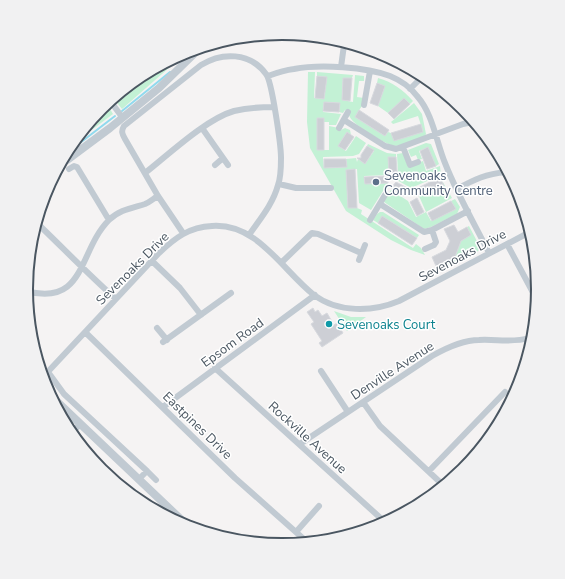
<svg xmlns="http://www.w3.org/2000/svg" width="565" height="579" font-family="'Nunito Sans',sans-serif">
  <rect width="100%" height="100%" fill="#f5f3f3"/>
  <path fill="#c3f1d5" d="M185,52l-15,15 -48,42 -8,-10z
    M308,72h7l-1,26 10,1 3,-22 -10,-1v-4l36,3 -1,3h-9l-1,22 11,2 2,-27 9,1v5h-5l-2,16 7,1 -1,6 -8,13 30,19 3,-4 3,1 3,7 29,-9 -5,-15 -25,8 -2,-2 23,-19 8,11 4,20 -1,2c-8,2 -23,10 -30,10 -7,0 -39,-20 -43,-26 -3,-3 -3,-7 -7,-10l-2,3 -4,-1 1,-9 -16,-1 -1,10 18,2 -5,11h-7v-3h-5v-4h-7v32h12v-24l10,2 2,2 4,-2 5,2 1,5 -4,-3 -9,14 8,5 10,-15 10,7 -7,11 -6,2 -30,1 1,11 23,-1 -1,-8 10,-1 1,4 1,-3 7,5 9,-13 -7,-5 1,-2 19,9 9,1v3h-8l1,18 -25,1 1,8 23,-1 -17,27 -12,-7 -2,-34 -11,1 2,38h9l5,2 -1,4 52,34 3,-4 5,4 4,7 -14,-5 -20,-10 -45,-29 -36,-63 -3,-26z
    M378,78c15,4 25,12 35,23l-3,3 -6,-6 -16,15 -10,-7 7,-20 -8,-3z
    M107,104l6,10 -32,24 20,-30z
    M426,143l5,1 8,20 -3,2 -8,-19 -9,4 3,8 -4,1 -2,-5 -5,2 -3,-7z
    M403,153l5,14 15,-6 3,10 14,-5 1,9 -30,13 -16,-9 3,-5 -1,-20z
    M440,177l12,21 -26,14 5,9 25,-12 -5,-8 4,-2 5,8 -3,7 -26,13 -7,2 -40,-27v-2l7,-10 17,11 8,16 10,-5 -7,-16 25,-10z
    M380,212h3l36,23 -2,3 -35,-22 -4,7 -5,-3 4,-6z
    M469,226l10,19v5l-6,5 -11,3 -24,12 -2,-4 19,-9 6,-16 10,-6 -4,-8z
    M334,311l17,6h15l-19,14z"/>
  <g fill="none" stroke-linecap="round" stroke-linejoin="round">
    <path stroke="#90daee" stroke-width="2" d="M182,60l9,-9
      M122,111l48,-39
      M76,146l39,-30"/>
  </g>
  <path fill="#cdcfd5" stroke="#d7d9de" d="M317,76l10,1 -3,22 -9,-1z
    M343,78h9l-2,23 -8,-1z
    M377,83l8,3 -7,20 -8,-3z
    M404,98l6,6 -16,15 -6,-6z
    M324,102l16,1 -1,9 -16,-1z
    M359,110l30,20 -4,6 -30,-19z
    M317,118h7v32h-7z
    M421,124l2,8 -29,9 -3,-8z
    M347,132l7,5 -9,13 -7,-4z
    M367,146l7,4 -9,14 -8,-6h4v-3z
    M428,147l8,19 -9,3 -7,-18z
    M388,157h8l1,15 -8,1z
    M324,159h22l1,8 -23,1z
    M355,169l2,39h-9l-2,-38z
    M388,176v7l-23,1 -1,-7z
    M440,177l4,9 -26,10 -2,-7z
    M396,182l13,7 -5,7 -13,-8z
    M417,198l7,14 -7,4 -7,-14z
    M451,201l5,8 -24,12 -4,-8z
    M382,216l35,22 -5,7 -34,-22z
    M454,225l4,7 9,-5 4,8 -10,6 -6,16 -19,9 -4,-9 14,-7 4,-9 -6,-12z
    M313,308l2,4 3,-2 4,6 5,-3 7,12 3,-2 6,10 -21,14 -3,-4 3,-2 -11,-17 3,-2 -7,-10z"/>
  <g fill="none" stroke-linecap="round" stroke-linejoin="round">
    <path stroke="#c1cad2" stroke-width="6" d="M286,36h11
      M341,67l3,-22
      M268,76c8,-3 17,-6 26,-7 26,-5 72,-2 96,7 10,4 21,12 27,20 16,18 19,45 28,67 12,31 29,60 44,90
      M410,89l10,-10
      M111,102l11,15
      M364,105l6,-34
      M344,120l41,26 11,3 67,-25 10,-2
      M202,128l26,37
      M339,128l9,-16
      M403,147l7,18 8,-3
      M215,165l8,-7
      M69,169l5,-3 3,1 32,53
      M145,173c23,-18 61,-54 89,-62 13,-3 27,-4 40,-4
      M279,184l17,4h35
      M457,189c18,-10 29,-15 49,-17
      M380,204l44,28 8,-2 36,-19
      M370,220l15,-25
      M39,225c26,25 50,50 77,74
      M183,233l-25,-37 -33,-57c-3,-5 -4,-8 -1,-13l77,-61c21,-13 49,-13 65,9 6,7 15,72 15,84 0,9 0,19 -3,27 -5,19 -18,34 -29,50
      M507,244l30,56
      M425,249l9,-4 2,-3 -4,-12
      M359,260l6,-15
      M152,261l28,27 21,27
      M281,263l31,-30 6,1 43,19
      M26,291c60,16 52,-40 83,-71 10,-10 23,-12 36,-16 5,-2 9,-6 13,-8
      M157,328l10,12
      M85,332l150,146 71,63
      M163,342l68,-49
      M215,368l171,155
      M321,371l27,41
      M48,372l16,22 83,77 -8,8
      M43,377l116,-124c16,-15 30,-26 53,-27 46,-3 70,44 102,69 24,18 59,17 85,6l129,-68
      M363,402l17,24 63,59
      M163,407l152,-112
      M74,430l7,-6
      M300,444l132,-88c14,-8 30,-16 47,-16 17,-1 34,3 50,-2
      M147,471l9,9
      M429,471l76,-79
      M296,532l23,-26"/>
    <path stroke="#c1cad2" stroke-width="8" d="M67,160l43,-32 49,-40 39,-38
      M51,396l139,132"/>
  </g>
  <circle fill="#5c6f8a" stroke="#fff" stroke-width="1.5" cx="376" cy="182" r="4"/>
  <circle fill="#0f9aa8" stroke="#fff" stroke-width="1.5" cx="329" cy="324" r="4"/>
  <g text-anchor="middle" stroke-width="3" stroke-linejoin="round" paint-order="stroke">
    <g font-size="13" fill="#4e5e75" stroke="#fff" text-anchor="start">
      <text x="384" y="180">Sevenoaks<tspan x="384" dy="15">Community Centre</tspan></text>
    </g>
    <g font-size="13" fill="#4a5661" stroke="#fff">
      <text transform="translate(462 255) rotate(-28)" y="5">Sevenoaks Drive</text>
      <text transform="translate(132 268) rotate(-45)" y="5">Sevenoaks Drive</text>
      <text transform="translate(232 342) rotate(-36)" y="5">Epsom Road</text>
      <text transform="translate(392 370) rotate(-33)" y="5">Denville Avenue</text>
      <text transform="translate(198 425) rotate(44)" y="5">Eastpines Drive</text>
      <text transform="translate(308 437) rotate(42)" y="5">Rockville Avenue</text>
    </g>
    <g font-size="13" fill="#0d838f" stroke="#fff" text-anchor="start">
      <text x="337" y="329">Sevenoaks Court</text>
    </g>
  </g>
  <path d="M0 0H565V579H0ZM33 289a249 249 0 1 1 498 0a249 249 0 1 1-498 0Z" fill="#f1f1f2" fill-rule="evenodd"/>
  <path fill="none" stroke="#4a5661" stroke-width="2" d="M33 289a249 249 0 1 1 498 0a249 249 0 1 1-498 0Z"/>
</svg>
